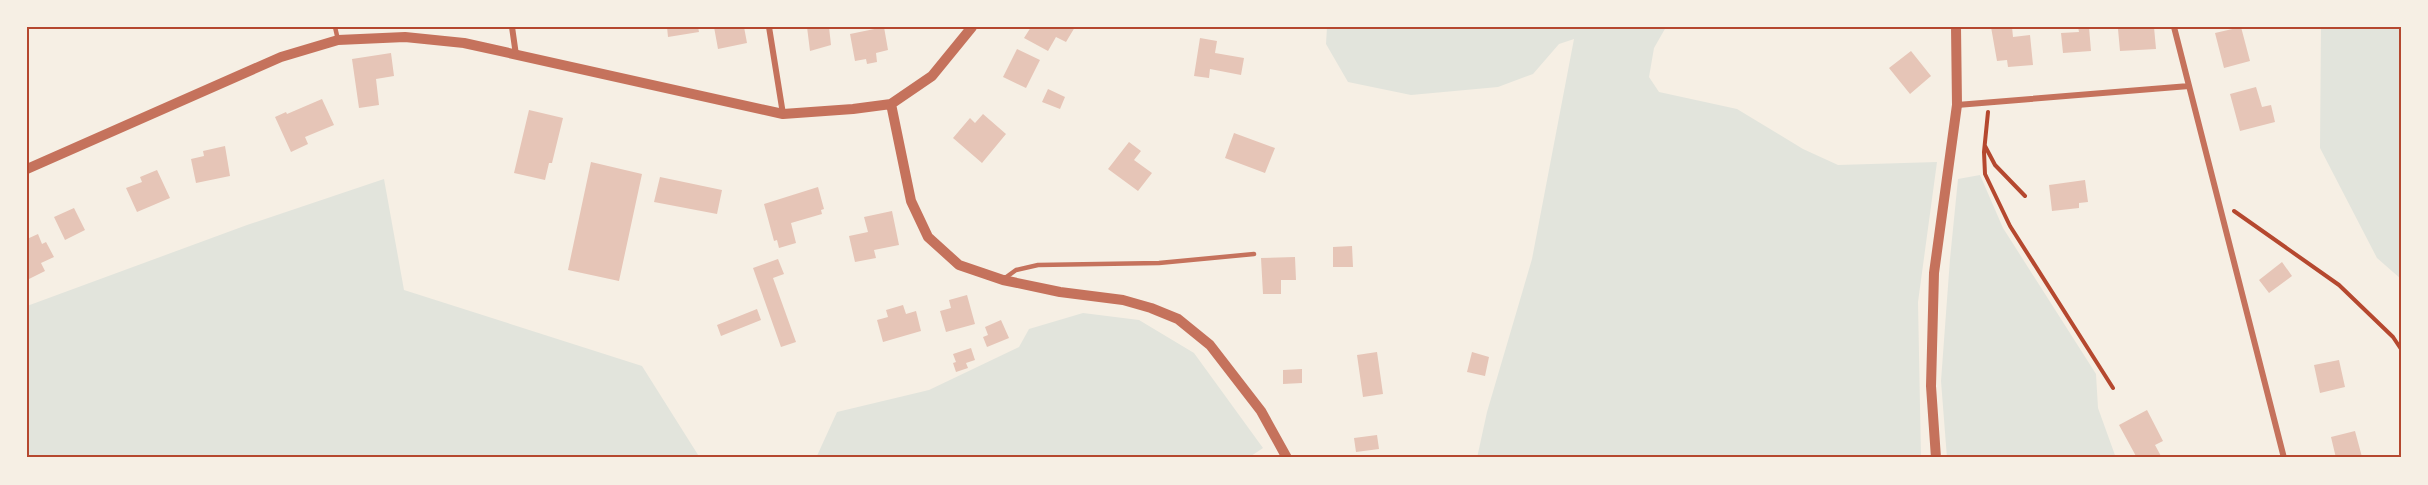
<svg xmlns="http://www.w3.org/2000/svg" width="2428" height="485" font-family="'Nunito Sans',sans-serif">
  <rect width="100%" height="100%" fill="#f6efe4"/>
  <path fill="#e2e4dc" d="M1327,27h339l-12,21 -5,29 10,15 78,17 66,40 35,16 99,-3 -19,140 3,156h-444l10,-46 45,-153 42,-220 -15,5 -26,30 -35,13 -87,8 -63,-13 -22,-38z
    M2321,27h80v252l-24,-21 -57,-110z
    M1980,175l23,53 93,146 2,34 18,50h-169l-6,-77 9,-122 8,-80z
    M384,179l20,111 238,76 58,92h-673v-152l220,-81z
    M1083,313l56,7 55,33 69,95 -15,10h-432l21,-46 92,-22 90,-43 10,-18z"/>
  <path fill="#e6c5b7" d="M667,27h31l1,5 -31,5z
    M714,27h30l3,16 -29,6z
    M807,27h22l2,18 -21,6z
    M884,27l4,23 -12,3 1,9 -10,2 -1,-5 -11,2 -5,-27z
    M1031,27h44l-9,15 -10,-5 -8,14 -24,-13z
    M1991,27h21l1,10 17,-2 3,30 -25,2 -1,-7 -10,1z
    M2078,27h11l2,24 -28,2 -2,-20 18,-1z
    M2154,27l2,22 -36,2 -2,-22z
    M2241,27l9,34 -26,7 -9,-35z
    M1200,38l17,3 -2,12 29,5 -3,17 -31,-6 -1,9 -15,-2z
    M1017,49l23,11 -14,28 -23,-11z
    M1911,51l20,25 -21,18 -21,-26z
    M391,53l3,23 -18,3 3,26 -20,3 -7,-49z
    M2256,87l6,20 9,-2 4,17 -35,9 -10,-37z
    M1048,89l17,8 -5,12 -18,-7z
    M322,99l12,26 -29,12 3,7 -17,8 -16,-35 11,-5 1,2z
    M529,110l34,8 -11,45h-3l-4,17 -31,-7z
    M983,114l23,20 -24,29 -29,-25 17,-20 5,5z
    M1234,133l41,15 -10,25 -40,-15z
    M1129,142l12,9 -7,9 18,13 -14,18 -30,-22z
    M225,146l5,30 -34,7 -5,-24 13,-3 -1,-5z
    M591,162l51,12 -23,107 -51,-11z
    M157,170l13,28 -33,14 -11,-24 16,-6 -2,-5z
    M660,177l62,13 -5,24 -63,-12z
    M2085,180l3,22 -9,1v5l-27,3 -3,-26z
    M818,187l6,22 -3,1 1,4 -31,9 5,20 -17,5 -2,-8 -3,1 -10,-37z
    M74,208l11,22 -20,10 -11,-23z
    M892,211l7,34 -25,5 2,8 -21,4 -6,-26 19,-4 -4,-15z
    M38,234l4,10 4,-2 8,15 -13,6 4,8 -18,9v-41z
    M1352,246l1,21h-20v-20z
    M1295,257l1,23h-15v14h-18l-2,-36z
    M778,259l6,15 -11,4 23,64 -15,5 -28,-79z
    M2282,262l10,14 -23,17 -10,-13z
    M967,295l8,29 -29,8 -6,-21 11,-3 -2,-8z
    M903,305l3,9 10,-3 5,20 -38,11 -6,-22 11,-3 -2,-7z
    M757,309l4,11 -40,16 -4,-11z
    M1001,320l8,18 -22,9 -4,-10 5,-2 -3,-8z
    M971,348l4,12 -9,3 2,5 -12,4 -3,-9 3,-1 -3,-8z
    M1377,352l6,42 -20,3 -6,-42z
    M1472,352l17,5 -4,19 -18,-4z
    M2339,360l6,27 -25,6 -6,-28z
    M1302,369v14l-19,1v-14z
    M2147,410l16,31 -8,4 7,13h-25l-18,-33z
    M2355,431l7,26 -26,1 -5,-21z
    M1377,435l2,14 -23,3 -2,-14z"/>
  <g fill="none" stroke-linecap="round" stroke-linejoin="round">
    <path stroke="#b5482f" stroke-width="4" d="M1988,112l-4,40 1,22 25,52 103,162
      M1985,146l10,19 30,31
      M2234,211l105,74 54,52 8,12"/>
    <path stroke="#c5725c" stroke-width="4.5" d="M335,27l3,13
      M1005,278l11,-8 22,-5 121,-2 95,-9"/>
    <path stroke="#c5725c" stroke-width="6" d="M512,27l4,28
      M769,27l14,87
      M2174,27l110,431
      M1957,105l232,-19"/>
    <path stroke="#c5725c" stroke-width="10" d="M891,104l20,97 17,36 31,28 44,15 57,12 63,8 28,8 27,11 32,26 51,66 26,47
      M27,169l254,-112 57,-17 67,-3 59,6 319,71 70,-5 38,-5 41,-28 40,-49
      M1936,458l-5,-72 3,-113 23,-168 -1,-78"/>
  </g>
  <rect width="2428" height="485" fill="none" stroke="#f6efe4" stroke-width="57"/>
  <rect x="28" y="28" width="2372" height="428" fill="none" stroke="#b5482f" stroke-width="2"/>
</svg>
